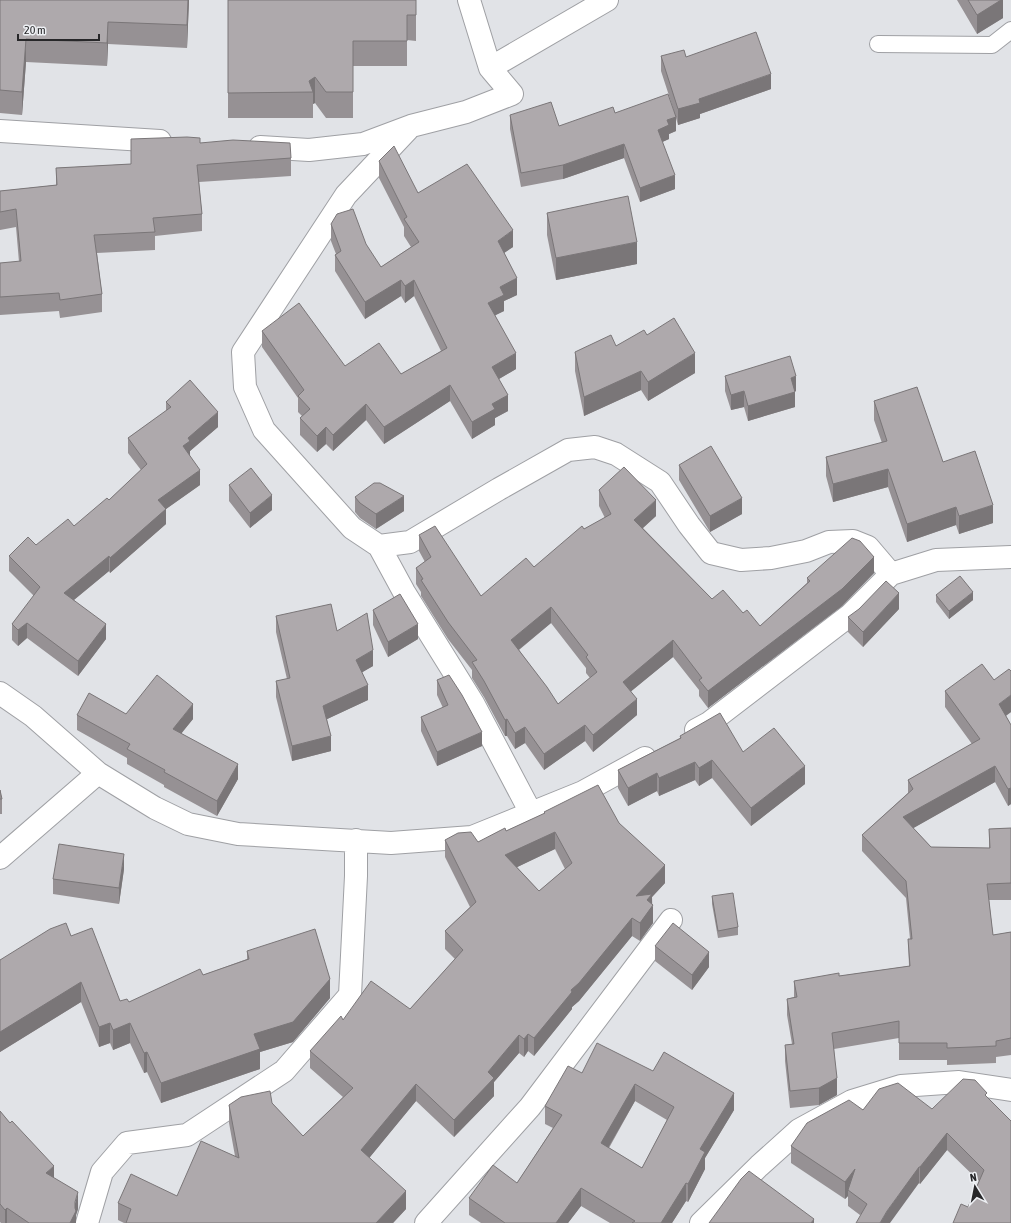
<svg xmlns="http://www.w3.org/2000/svg" width="1011" height="1223" font-family="'Asap Condensed',sans-serif">
  <rect width="100%" height="100%" fill="#e1e3e7"/>
  <g fill="none" stroke-linecap="round" stroke-linejoin="round">
    <defs>
      <path id="lane" d="M878,44l114,1 19,-15"/>
      <path id="street" d="M490,68l117,-68
        M411,126l-65,69 -103,157 2,35 19,43 88,98 27,18 31,-4 89,-53 69,-39 27,-3 21,7 44,28 29,43 22,28 30,7 30,-2 35,-7 23,-9 24,-1 15,6 23,27
        M0,131l160,10
        M260,147l49,3 54,-6 48,-18 55,-14 46,-18 -22,-26 -21,-68
        M379,546l25,46 69,111 58,110
        M0,693l33,23 65,57 57,35 33,16 50,10 153,9 81,-6 111,-45 62,-34
        M696,730l13,-7 141,-108 41,-41 45,-14 75,-3
        M0,858l98,-85
        M87,1223l15,-51 25,-29 60,-8 97,-64 66,-76 6,-119v-36
        M426,1223l104,-116 141,-187
        M701,1223l58,-57 40,-36 53,-29 49,-15 58,-4 52,8"/>
    </defs>
    <use href="#lane" stroke="#9fa0a4" stroke-width="18"/>
    <use href="#street" stroke="#9fa0a4" stroke-width="24"/>
    <use href="#lane" stroke="#fff" stroke-width="16"/>
    <use href="#street" stroke="#fff" stroke-width="22"/>
  </g>
  <path fill="#969194" fill-rule="evenodd" d="M0,0h189l-2,48 -79,-4 -1,22 -81,-4 -4,53 -22,-2z
    M228,0h188v41l-9,-1v26h-54v52h-27l-11,-15 -2,1v14h-85z
    M957,0h46v18l-26,16z
    M661,56l25,1 85,32 -71,25v4l-22,7 -2,-7v13l-7,3v5l-7,3 13,47 -35,13 -16,-44 -61,21 -42,8 -11,-58v-14l49,11 56,-13 59,-2 -13,-40z
    M131,139l69,4 91,15v18l-92,6 3,32v17l-47,5v14l-58,3 5,41v18l-42,6 -1,-7 -59,4v-52l19,-1 -3,-35 -16,3v-39l56,-6v-17l75,-4z
    M379,161l39,32 95,54 -9,6 13,42 -13,6v10l-9,4 21,54 -17,10 9,32 -13,7v7l-23,14 -22,-38 -66,43 -18,-24 -33,31 -7,-7 -9,8 -17,-17v-17l2,-2 -4,-4v-14l-36,-51v-16l83,35 56,8 40,-23 -27,-55 -9,7 -4,-7 -36,23 -30,-48v-16l1,-1 -5,-13v-17l50,43 30,-20 -7,-11v-9l-25,-49z
    M547,213l90,51 -81,16 -9,-45z
    M647,335l48,38 -47,28 -7,-11 -57,26 -9,-45v-19l41,-6z
    M725,376l71,15h-1v16l-47,14 -4,-14 -13,3 -6,-19z
    M874,401l69,61 50,61 -34,11 -3,-9 -49,17 -19,-55 -55,15 -7,-26v-19l56,-14 -8,-23z
    M166,402l52,25 -28,24v5l10,29 -34,24v15l-56,49 -1,-2 -35,29 32,39 -28,37 -51,-38 -9,8 -6,-6v-16l22,-28 -25,-25v-15l27,-11 38,-19 35,-26 32,-30 -13,-17v-15l38,-27z
    M679,465l63,49 -32,18 -31,-52z
    M229,485l43,25 -22,18 -21,-27z
    M599,490l57,26 -13,12 69,71 31,14 17,13 47,-43v-5l67,-5 -32,33 -134,102 -9,-12v-6l-26,-33 -42,34 6,24 -44,37 -8,-11 -41,29 -19,-27 -10,6 -8,-13h-2l-21,-39 -12,-19v-8l-24,-31 -27,-43v-4l-5,-8v-16l9,-6 -6,-11v-16l62,61 53,-29 50,-38 21,-11 -6,-12zM551,623l35,45v5l4,5 -32,26 -39,-54z
    M355,497l49,14 -28,18 -16,-11 -5,-6z
    M936,595l37,5 -24,19 -13,-17z
    M899,609l-36,38 -15,-15v-15z
    M373,610l45,29 -30,18 -15,-32z
    M276,616l61,15 36,35 -11,6 6,28 -41,19 4,32 -39,10 -16,-64v-16l11,-2 -11,-47z
    M437,680l45,66 -45,20 -16,-35v-14l22,-9 -6,-13z
    M945,691l66,21 -5,4 5,9v79l-3,2 -13,-24 -82,46 18,19 58,1v-19l22,-1v72h-22l4,35 18,-3v123l-15,2v6l-49,2v-5h-48v-22l-65,11 3,46 -18,10 -29,3 -5,-47v-16l7,-1 -5,-29v-16l7,-2v-16l45,-5 70,-10 -1,-27h2l-4,-41 -44,-47v-16l46,-42v-13l64,-36 -27,-37z
    M126,714l67,5 -12,14 57,46 -21,37 -53,-29v-2l-37,-21v-6l-50,-28v-15z
    M680,736l125,48 -54,42 -39,-48 -13,8 -4,-6 -36,16 -2,-5 -29,15 -10,-18v-18l62,-32z
    M0,790l2,9v15h-2z
    M544,812l75,11 46,60 -13,14 1,26 -13,18 -8,-5 -53,65 -7,6v2l-38,47 -6,-5 -4,6 -5,-4 -25,29v14l-40,41 -38,-36 -47,57 37,51 -13,14h-269l-6,-3v-17l59,-7 58,-40 -6,-33v-18l43,-2 31,33 40,-39 -33,-29v-17l33,-31 67,-11 45,-50 -10,-10v-18l25,-24 -25,-50v-17l33,2 28,-11 38,-17zM555,849l10,20 -26,22 -22,-24z
    M124,869l-5,35 -66,-10v-15z
    M712,896l26,31v8l-20,3 -6,-34z
    M71,936l49,65 9,1 118,-43v-8l83,47 -37,44 -33,10v17l-99,34 -14,-31 -3,1 -14,-30 -17,7 -3,-7 -11,4 -18,-45 -81,50v-92z
    M655,946l54,21 -17,23 -37,-29z
    M653,1071l81,39 -29,48v11l-17,33 -2,-1 -14,22h-62l-29,-17 -13,17h-87l-12,-8v-17l48,-15 36,-55 -8,-4v-18l37,-33zM635,1101l32,19 -25,48 -33,-20z
    M987,1097l24,24 -43,86 11,-26 -32,-31 -27,34 -1,-1 -59,32 -12,-9v-10l-3,3 -54,-36v-17l72,-36 69,-1z
    M0,1111l78,98 -2,6v8h-75l-1,-1z"/>
  <path fill="#7a7678" d="M188,0h1l-2,48v-23z
    M1001,0h2v18l-26,16v-19z
    M108,22v22l-1,22v-23z
    M26,39v23l-4,53v-23z
    M771,74v15l-71,25v4l-22,7v-16l21,-10z
    M315,77v26l-2,1v-12l-4,-11z
    M676,117v14l-7,3v5l-11,5v-14l9,-10z
    M624,144v14l-61,21v-14z
    M675,175v14l-35,13v-14z
    M513,230v17l-15,10v-16z
    M637,242v22l-81,16v-22z
    M517,278v17l-13,6v10l-16,8v-16l12,-16z
    M401,280v16l-36,23v-17z
    M414,280v16l-9,7v-17z
    M516,353v16l-24,14v-16z
    M695,353v20l-47,28v-19z
    M641,371v19l-57,26v-19z
    M796,376v15l-5,2v-15z
    M450,385v16l-66,43v-17z
    M744,391v16l-13,3v-15z
    M795,392v15l-47,14v-15z
    M508,395v16l-13,7v7l-23,14v-17l20,-18z
    M366,404v16l-33,31v-16z
    M218,412v15l-28,24v5l-7,-10 5,-8z
    M326,427v17l-9,8v-16z
    M888,469v18l-55,15v-18z
    M200,470v15l-34,24v15l-56,49v-15l48,-58z
    M272,495v15l-22,18v-15z
    M404,496v15l-28,18v-15z
    M742,498v16l-32,18v-16z
    M656,500v16l-22,20v-16z
    M993,505v18l-34,11v-18z
    M956,507v18l-49,17v-18z
    M109,556v15l-45,37v-15z
    M874,557v16l-32,33 -134,102v-17z
    M973,592v8l-24,19v-8z
    M899,593v16l-36,38v-15z
    M551,607v16l-40,33v-16z
    M27,623v15l-9,8v-16z
    M106,624v15l-28,37v-15z
    M418,624v15l-30,18v-15z
    M673,640v17l-50,41v-16z
    M373,650v16l-17,10v-16z
    M368,685v15l-45,21v-15z
    M1011,695v17l-12,8v-16z
    M637,699v16l-44,37v-17z
    M193,704v15l-20,25v-15z
    M507,719v17h-2v-16z
    M585,725v16l-41,29v-16z
    M525,727v16l-10,6v-16z
    M482,732v14l-45,20v-14z
    M331,736v15l-39,10v-15z
    M712,760v18l-13,8v-18z
    M695,762v18l-36,16v-18z
    M238,764v15l-21,37v-15z
    M805,766v18l-54,42v-18z
    M995,766v16l-92,52v-17z
    M657,773v18l-29,15v-18z
    M1011,788v16l-3,2v-17z
    M555,832v17l-50,24v-18z
    M124,854v15l-5,35v-16z
    M665,865v18l-13,14v10l1,-2v18l-13,18v-18l-4,-27z
    M632,918v18l-53,65 -7,6v2l-38,47v-18l37,-48z
    M709,952v15l-17,23v-15z
    M330,979v19l-37,44 -33,10v17l-99,34v-20l93,-49z
    M81,982v20l-81,50v-20z
    M110,1023v20l-11,4v-20z
    M130,1023v20l-17,7v-20z
    M528,1034v17l-4,6v-18z
    M519,1035v18l-25,29v14l-40,41v-17l34,-48z
    M147,1052v20l-3,1v-20z
    M837,1078v17l-18,10v-17z
    M416,1084v17l-55,67v-18z
    M635,1084v17l-34,59v-17z
    M734,1093v17l-29,48v11l-17,33v-18l12,-35z
    M947,1133v17l-27,34v-17z
    M54,1166v18l-8,-11z
    M919,1167v16l-29,40h-10l7,-12z
    M855,1169l-7,21v6l-3,3v-17z
    M686,1183v18l-14,22h-11z
    M581,1188v18l-13,17h-12z
    M406,1191v18l-13,14h-17z
    M78,1192v17l-2,6v8h-6z
    M7,1208v15h-2v-13z
    M814,1219v4h-3z"/>
  <path fill="#aea9ac" stroke="#7a7678" fill-rule="evenodd" d="M0,0h188l-1,25 -79,-3 -1,21 -81,-4 -4,53 -22,-2z
    M228,0h188v15h-9v26h-54v51h-27l-11,-15 -6,4 4,11 -85,1z
    M968,0h33l-24,15z
    M756,32l15,42 -72,25 1,4 -22,6 -17,-53 23,-6 2,7z
    M668,94l8,23 -9,3 2,5 -11,5 17,45 -35,13 -16,-44 -61,21 -42,8 -11,-58 41,-13 8,24 54,-19 2,6z
    M187,137l13,1v5l33,-3 57,3 1,15 -94,7 5,49 -49,4 2,14 -61,3 8,59 -42,6 -1,-7 -59,4v-34l21,-2 -5,-52 -16,3v-21l57,-6 -1,-17 75,-4v-25z
    M394,146l24,47 49,-29 46,66 -15,11 19,37 -17,9 4,8 -16,8 28,50 -24,14 16,28 -16,9 3,5 -23,13 -22,-37 -66,42 -18,-23 -33,31 -7,-8 -9,9 -17,-18 10,-9 -12,-13 6,-6 -42,-59 37,-28 46,63 34,-23 22,31 46,-26 -33,-68 -9,6 -4,-6 -36,22 -30,-47 6,-4 -10,-27 6,-10 16,-5 13,35 15,23 38,-25 -15,-23 3,-2 -28,-56z
    M628,196l9,46 -81,16 -9,-45z
    M674,318l21,35 -47,29 -7,-11 -57,26 -9,-45 36,-17 5,11 28,-16 3,5z
    M790,356l6,20 -5,2 4,14 -47,14 -4,-15 -13,4 -6,-19z
    M190,380l28,32 -30,26 2,3 -7,5 17,24 -42,30 8,9 -56,49 -1,-2 -45,37 42,31 -28,37 -51,-38 -9,7 -6,-6 28,-37 -31,-31 19,-19 8,8 32,-26 6,7 33,-28 2,2 38,-36 -19,-26 43,-31 -5,-5z
    M917,387l26,75 32,-11 18,54 -34,11 -3,-9 -49,17 -19,-55 -55,15 -7,-27 61,-16 -13,-40z
    M711,446l31,52 -32,18 -31,-51z
    M624,467l32,33 -22,20 78,79 11,-9 20,23 4,-3 13,16 50,-45 -3,-3 45,-40 8,3 14,16 -32,32 -134,102 -9,-11 3,-2 -29,-38 -50,42 14,17 -44,36 -8,-10 -41,29 -19,-27 -10,6 -8,-14 -2,1 -21,-39 -12,-19 5,-2 -29,-38 -27,-42 2,-1 -7,-11 15,-11 -12,-22 16,-9 46,70 45,-38 8,9 48,-41 2,3 27,-15 -12,-24zM551,607l37,48 -2,2 11,15 -39,32 -11,-17 -36,-47z
    M251,468l21,27 -22,18 -21,-28z
    M374,483h6l24,13 -28,18 -16,-11 -5,-6z
    M960,576l13,16 -24,19 -13,-16z
    M886,581l13,12 -36,39 -15,-15 11,-8z
    M400,594l18,30 -30,18 -15,-32z
    M331,604l6,27 30,-18 6,37 -17,10 12,25 -45,21 8,30 -39,10 -16,-65 14,-3 -14,-62z
    M982,664l12,16 15,-11 2,2v24l-12,9 12,21v63l-3,1 -13,-23 -92,51 28,30 59,1 -1,-19 22,-1v55l-24,1 6,51 18,-3v106l-15,3v5l-49,2v-5h-48v-22l-67,12 5,45 -18,10 -29,3 -5,-46 9,-1 -7,-45 10,-2 -3,-16 45,-8v3l71,-10 -2,-27h4l-6,-58 -44,-46 51,-46 -5,-9 72,-41 -35,-48z
    M157,675l36,29 -20,25 65,35 -21,37 -53,-29 1,-2 -38,-21 3,-5 -53,-29 12,-22 37,21z
    M449,675l13,20 20,37 -45,20 -16,-35 27,-12 -11,-25z
    M720,713l23,39 31,-24 31,38 -54,42 -39,-48 -13,8 -4,-6 -36,16 -2,-5 -29,15 -10,-18 63,-32 -1,-2z
    M598,785l21,38 46,42 -29,31 16,-2 -5,6 6,5 -13,18 -8,-5 -53,65 -8,7 1,2 -38,46 -6,-4 -4,5 -5,-4 -31,37 6,6 -40,42 -38,-36 -55,66 45,41 -30,32h-250l5,-14 -13,-6 13,-29 46,22 24,-55 38,17 -10,-53 12,-8 29,-6 2,12 31,33 50,-48 -43,-37 31,-35 2,4 28,-39 39,28 53,-59 -18,-19 31,-29 -31,-62 13,-7 13,-1 7,10 27,-14 1,3 39,-18 -1,-1zM555,832l17,31 -33,28 -34,-36z
    M0,790l2,9h-2z
    M59,844l65,10 -5,34 -66,-9z
    M733,893l5,34 -20,4 -6,-35z
    M66,923l5,13 21,-8 28,73 7,-2 2,3 71,-33 3,6 46,-16 -2,-8 68,-22 15,50 -37,43 -39,12 6,15 -99,34 -14,-31 -3,1 -14,-30 -17,7 -3,-7 -11,4 -18,-45 -81,50v-72l50,-31z
    M673,923l36,29 -17,23 -37,-29z
    M597,1043l56,28 11,-19 70,41 -34,56 5,3 -17,32 -2,-1 -25,40h-29l3,-2 -54,-33 -25,35h-51l-36,-25 24,-33 24,18 45,-68 -17,-9 23,-40 14,7zM635,1084l39,23 -32,61 -41,-25z
    M963,1079l12,1 12,13 -2,2 26,26v102h-58l8,-19 7,3 16,-37 -37,-37 -27,34h-1l-32,44 -7,12h-24l11,-19 -19,-14 7,-21 -10,13 -54,-36 16,-23 42,-23 14,10 16,-21 19,-6 34,26z
    M0,1111l10,12 2,-2 42,45 -8,7 32,19 -3,10v6l1,3 -6,12h-41l-22,-15 -2,2 -5,-6z
    M749,1171l65,48 -3,4h-102l32,-44z"/>
  <g transform="translate(975 1187) rotate(350)" stroke="#eef0f4" stroke-width="3" paint-order="stroke">
  <path d="M0-3L7 15L0 10L-7 15Z" fill="#272729"/>
  <text y="-6" font-size="11" font-weight="bold" text-anchor="middle" fill="#272729">N</text>
  </g>
  <path d="M18 34v6h81v-6" fill="none" stroke="#272729" stroke-width="2"/>
  <text x="24" y="34" font-size="12" fill="#272729" stroke="#eef0f4" stroke-width="3" paint-order="stroke">20 m</text>
</svg>
